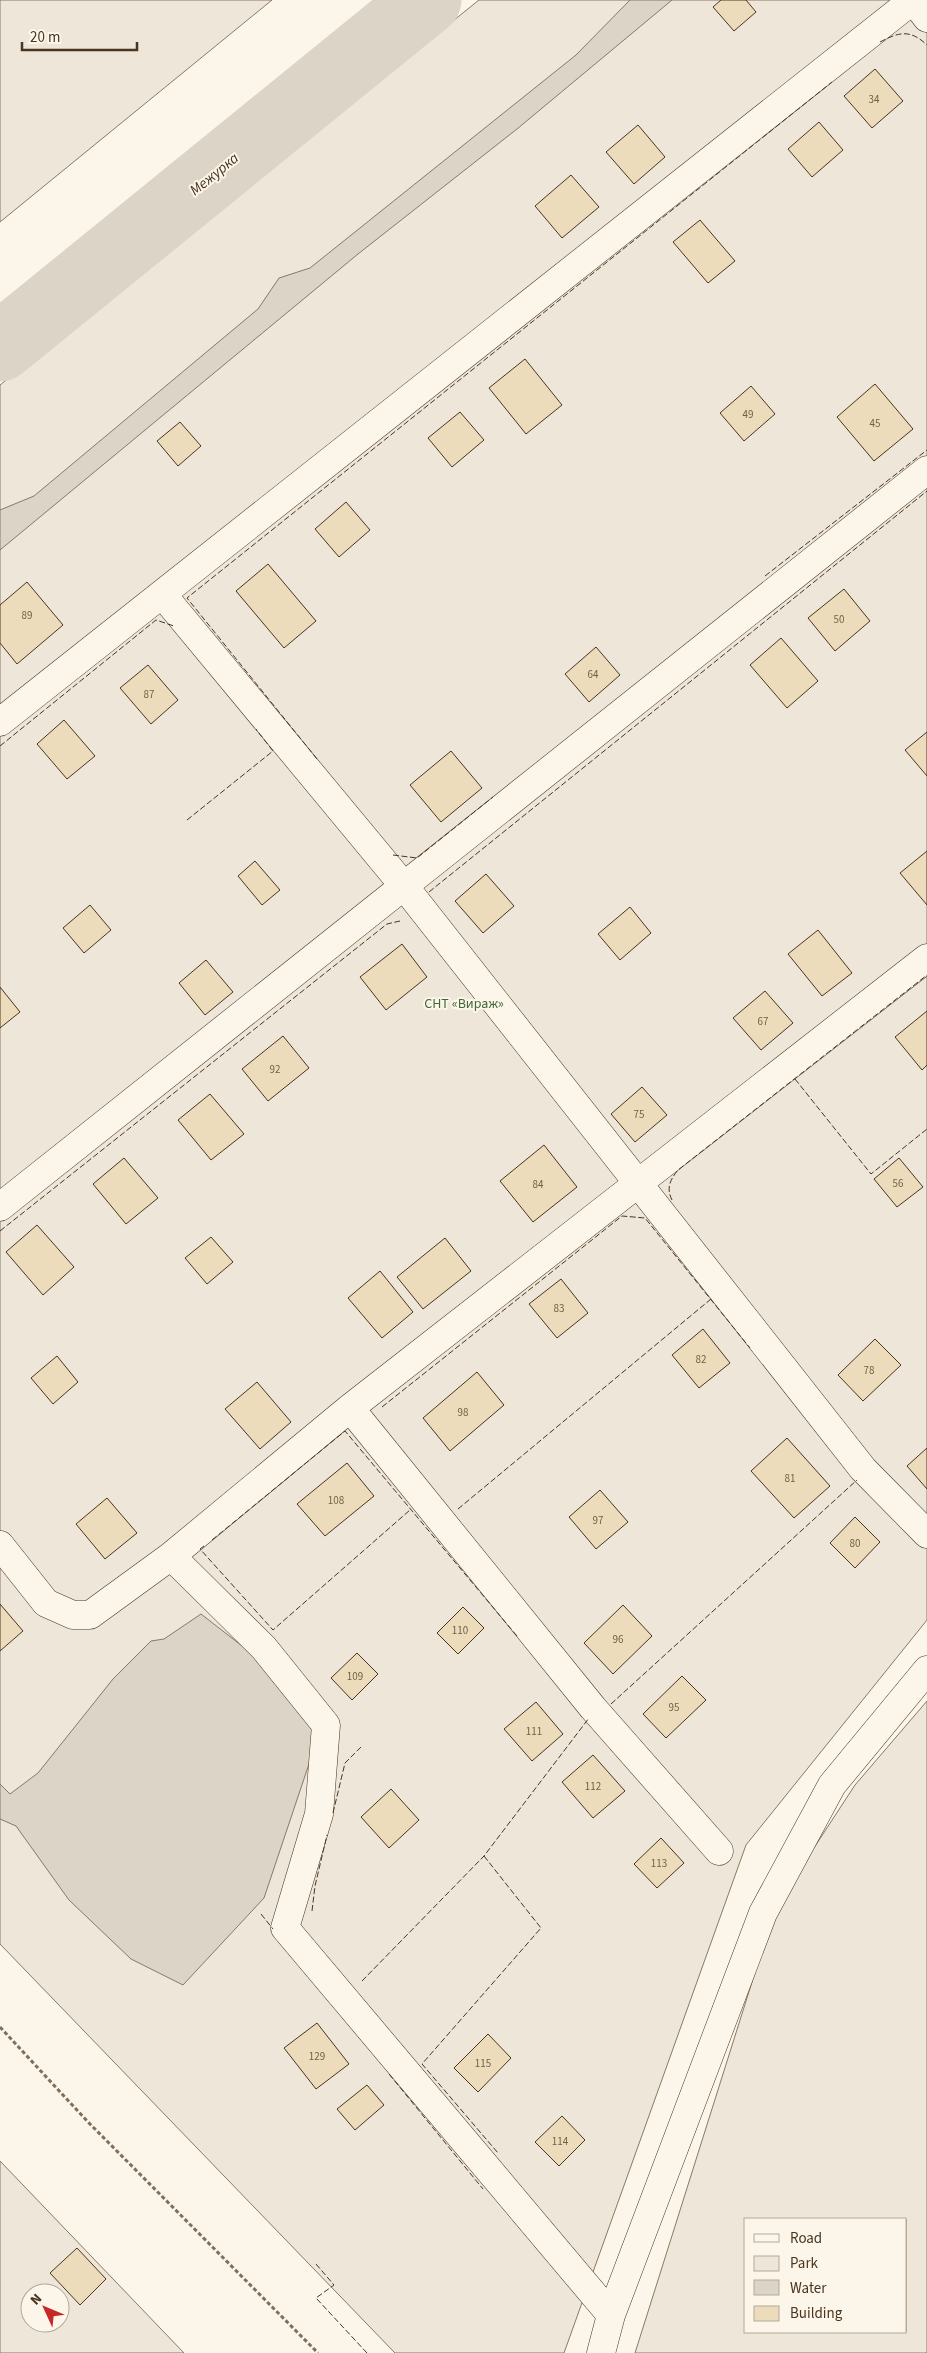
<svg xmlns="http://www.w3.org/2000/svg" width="927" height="2353" font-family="'Source Sans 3',sans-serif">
  <rect width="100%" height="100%" fill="#fbf6e9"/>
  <path fill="#ede6d9" stroke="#887966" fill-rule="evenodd" d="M0,0h272l-272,222z
    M479,0h448v1620l-181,225 -182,508h-169l-395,-409v-1559z
    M927,1701v652h-292l141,-447 79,-121zM746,2219h160v113h-160z
    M0,2161l184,192h-184zM30,2293h30v30h-30z"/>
  <path fill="#dcd4c6" stroke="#887966" d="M630,0h42l-155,129 -159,125 -358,296v-40l34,-14 224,-187 21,-31 31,-10 266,-213z
    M201,1614l54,42 59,76 -1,20 -49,146 -81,87 -52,-26 -62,-59 -53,-74 -16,-7v-35l10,10 28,-21 75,-94 38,-38 13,-2z"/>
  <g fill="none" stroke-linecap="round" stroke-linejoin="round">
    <path stroke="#dcd4c6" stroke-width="69" d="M0,347l427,-347"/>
  </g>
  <path fill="#ecdcbc" stroke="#4a3520" d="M721,0h25l10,12 -22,19 -21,-24z
    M875,69l28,32 -31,27 -28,-32z
    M819,122l24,28 -31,27 -24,-28z
    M638,125l27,32 -31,27 -28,-32z
    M571,175l28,32 -37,31 -27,-32z
    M700,220l35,41 -27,22 -35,-41z
    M525,359l37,46 -36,29 -37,-46z
    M875,384l38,45 -39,32 -37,-44z
    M751,386l24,28 -31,27 -24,-28z
    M460,412l24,28 -32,27 -24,-29z
    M180,422l21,24 -23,20 -21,-25z
    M346,502l24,28 -31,27 -24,-28z
    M268,564l48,57 -32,27 -48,-57z
    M27,582l36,43 -46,39 -17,-21v-38z
    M844,589l26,32 -35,30 -27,-33z
    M781,638l37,43 -31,27 -37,-43z
    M596,647l24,28 -31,27 -24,-28z
    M148,665l30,35 -27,24 -31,-36z
    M64,720l31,36 -28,23 -30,-35z
    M927,732v44l-22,-26z
    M451,751l31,37 -41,34 -31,-37z
    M927,851v54l-27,-32z
    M255,861l25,29 -18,15 -24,-29z
    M486,874l28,32 -31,27 -28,-32z
    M90,905l21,25 -27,23 -21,-25z
    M630,907l21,26 -31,27 -22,-26z
    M818,930l34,43 -30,23 -34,-42z
    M402,944l25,33 -41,33 -26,-33z
    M206,960l27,32 -28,23 -26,-32z
    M0,987l20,25 -20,16z
    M765,991l28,32 -32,27 -28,-32z
    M927,1011v54l-5,5 -27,-33z
    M283,1036l26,32 -41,33 -26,-32z
    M642,1087l25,28 -32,27 -24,-28z
    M210,1094l34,40 -33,26 -33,-40z
    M544,1145l33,42 -44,35 -33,-41z
    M124,1158l34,40 -32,26 -33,-40z
    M899,1158l24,29 -26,20 -23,-28z
    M37,1225l37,42 -31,28 -37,-43z
    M211,1237l22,25 -26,22 -22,-26z
    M445,1238l26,33 -48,38 -26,-32z
    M380,1271l33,41 -31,26 -34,-40z
    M561,1279l27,34 -31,25 -28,-34z
    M703,1329l27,34 -31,25 -27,-33z
    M875,1339l26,26 -38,36 -25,-26z
    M57,1356l21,26 -25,22 -22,-26z
    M477,1372l27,33 -54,46 -27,-33z
    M257,1382l34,40 -31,27 -35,-40z
    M787,1438l43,48 -36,32 -43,-47z
    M927,1448v41l-20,-23z
    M347,1463l27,33 -49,40 -28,-32z
    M600,1490l28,32 -32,27 -27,-32z
    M107,1498l30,35 -32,26 -29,-35z
    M855,1517l25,25 -25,26 -25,-25z
    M0,1604l23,27 -23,20z
    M623,1605l29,31 -39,38 -29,-31z
    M463,1607l21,21 -26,26 -21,-21z
    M357,1653l21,21 -26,26 -21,-22z
    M682,1676l24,24 -40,38 -23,-24z
    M536,1702l27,32 -31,27 -28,-32z
    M593,1755l32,36 -32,27 -31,-36z
    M391,1789l28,31 -30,28 -28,-31z
    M661,1838l23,25 -27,25 -23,-24z
    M317,2023l32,41 -33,25 -32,-41z
    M488,2034l23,24 -33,34 -24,-24z
    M367,2085l17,20 -29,25 -18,-21z
    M562,2116l23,24 -26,26 -24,-24z
    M77,2248l29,31 -26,26 -30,-32z"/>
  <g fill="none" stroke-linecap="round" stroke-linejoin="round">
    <defs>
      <path id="minor" d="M913,0l14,18
        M162,594l242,292 459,583 64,65
        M0,722l913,-722
        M0,1207l927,-737
        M350,1408l243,300 126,143
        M0,1545l46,58 27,12h17l81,-59 179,-148 577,-450
        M171,1556l93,92 62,77 -7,89 -34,114 326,387
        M601,2353l10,-38 152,-402 69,-128 95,-115"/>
    </defs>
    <use href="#minor" stroke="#4a3520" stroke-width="29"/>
    <path stroke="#7f6f5c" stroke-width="3" stroke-dasharray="4 2.5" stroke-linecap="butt" d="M0,2027l88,95 230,231"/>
    <use href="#minor" stroke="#fbf6e9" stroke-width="28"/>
    <path stroke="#4a3520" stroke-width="1" stroke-dasharray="6 2.5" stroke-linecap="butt" d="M880,42c19,-10 30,-13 47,3
      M765,576l162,-126
      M0,746l156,-126 18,6
      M317,759l-130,-161 645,-516
      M187,820l86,-69 -17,-22
      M393,855l24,3 76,-61
      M429,892l498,-401
      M795,1079l76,95 56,-45
      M672,1200c-6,-12 -2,-20 6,-30l249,-195
      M0,1231l387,-307 13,-3
      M382,1407l240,-191 23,2 105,130
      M458,1509l253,-210
      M212,1540l133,-109 172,205
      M204,1546l-4,3 73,81 137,-120
      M611,1704l246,-224
      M333,1813l12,-50 17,-17
      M484,1856l57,72 -119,136 76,89
      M312,1911l3,-25 12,-51
      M261,1914l12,15
      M362,1981l122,-125 105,-138
      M389,2074l94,115
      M316,2264l18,21 -18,13 51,55"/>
  </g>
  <g text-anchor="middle" stroke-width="4" stroke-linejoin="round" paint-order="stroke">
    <g font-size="11" fill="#725f47">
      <text x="874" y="103">34</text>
      <text x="748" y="418">49</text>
      <text x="875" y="427">45</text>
      <text x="27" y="619">89</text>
      <text x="839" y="623">50</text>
      <text x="593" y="678">64</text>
      <text x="149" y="698">87</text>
      <text x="763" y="1025">67</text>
      <text x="275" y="1073">92</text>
      <text x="639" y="1118">75</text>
      <text x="898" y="1187">56</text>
      <text x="538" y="1188">84</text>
      <text x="559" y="1312">83</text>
      <text x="701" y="1363">82</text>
      <text x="869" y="1374">78</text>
      <text x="463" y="1416">98</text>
      <text x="790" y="1482">81</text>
      <text x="336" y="1504">108</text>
      <text x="598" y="1524">97</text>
      <text x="855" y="1547">80</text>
      <text x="460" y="1634">110</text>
      <text x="618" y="1643">96</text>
      <text x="355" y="1680">109</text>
      <text x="674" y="1711">95</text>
      <text x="534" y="1735">111</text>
      <text x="593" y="1790">112</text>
      <text x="659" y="1867">113</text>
      <text x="317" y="2060">129</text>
      <text x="483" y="2067">115</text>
      <text x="560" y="2145">114</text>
    </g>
    <g font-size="14" fill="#436837" stroke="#fbf6e9">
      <text x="464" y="1008">СНТ «Вираж»</text>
    </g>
    <g font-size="15" font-style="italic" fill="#4a3520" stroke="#fbf6e9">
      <text transform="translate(214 174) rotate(-39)" y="5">Межурка</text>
    </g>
  </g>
  <rect x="744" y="2218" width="162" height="115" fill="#fbf6e9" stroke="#b4a999"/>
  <rect x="754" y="2234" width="25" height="8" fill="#fbf6e9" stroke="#b4a999"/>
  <text x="790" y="2243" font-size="15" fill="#4a3520">Road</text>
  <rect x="754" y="2256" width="25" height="15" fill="#ede6d9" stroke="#b4a999"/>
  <text x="790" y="2268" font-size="15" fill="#4a3520">Park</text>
  <rect x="754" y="2280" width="25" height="15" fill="#dcd4c6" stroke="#b4a999"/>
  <text x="790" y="2293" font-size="15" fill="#4a3520">Water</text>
  <rect x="754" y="2306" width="25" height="15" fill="#ecdcbc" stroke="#b4a999"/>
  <text x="790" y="2318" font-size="15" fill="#4a3520">Building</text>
  <g transform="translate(45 2308) rotate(314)"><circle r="24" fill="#fbf6e9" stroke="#b4a999"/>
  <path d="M0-4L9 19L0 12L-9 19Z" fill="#c62828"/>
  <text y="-8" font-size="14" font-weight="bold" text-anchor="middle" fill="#4a3520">N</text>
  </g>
  <path d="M22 42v8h115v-8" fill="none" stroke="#4a3520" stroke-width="2.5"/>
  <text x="30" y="42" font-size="15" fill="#4a3520" stroke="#fbf6e9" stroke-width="4" paint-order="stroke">20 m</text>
</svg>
